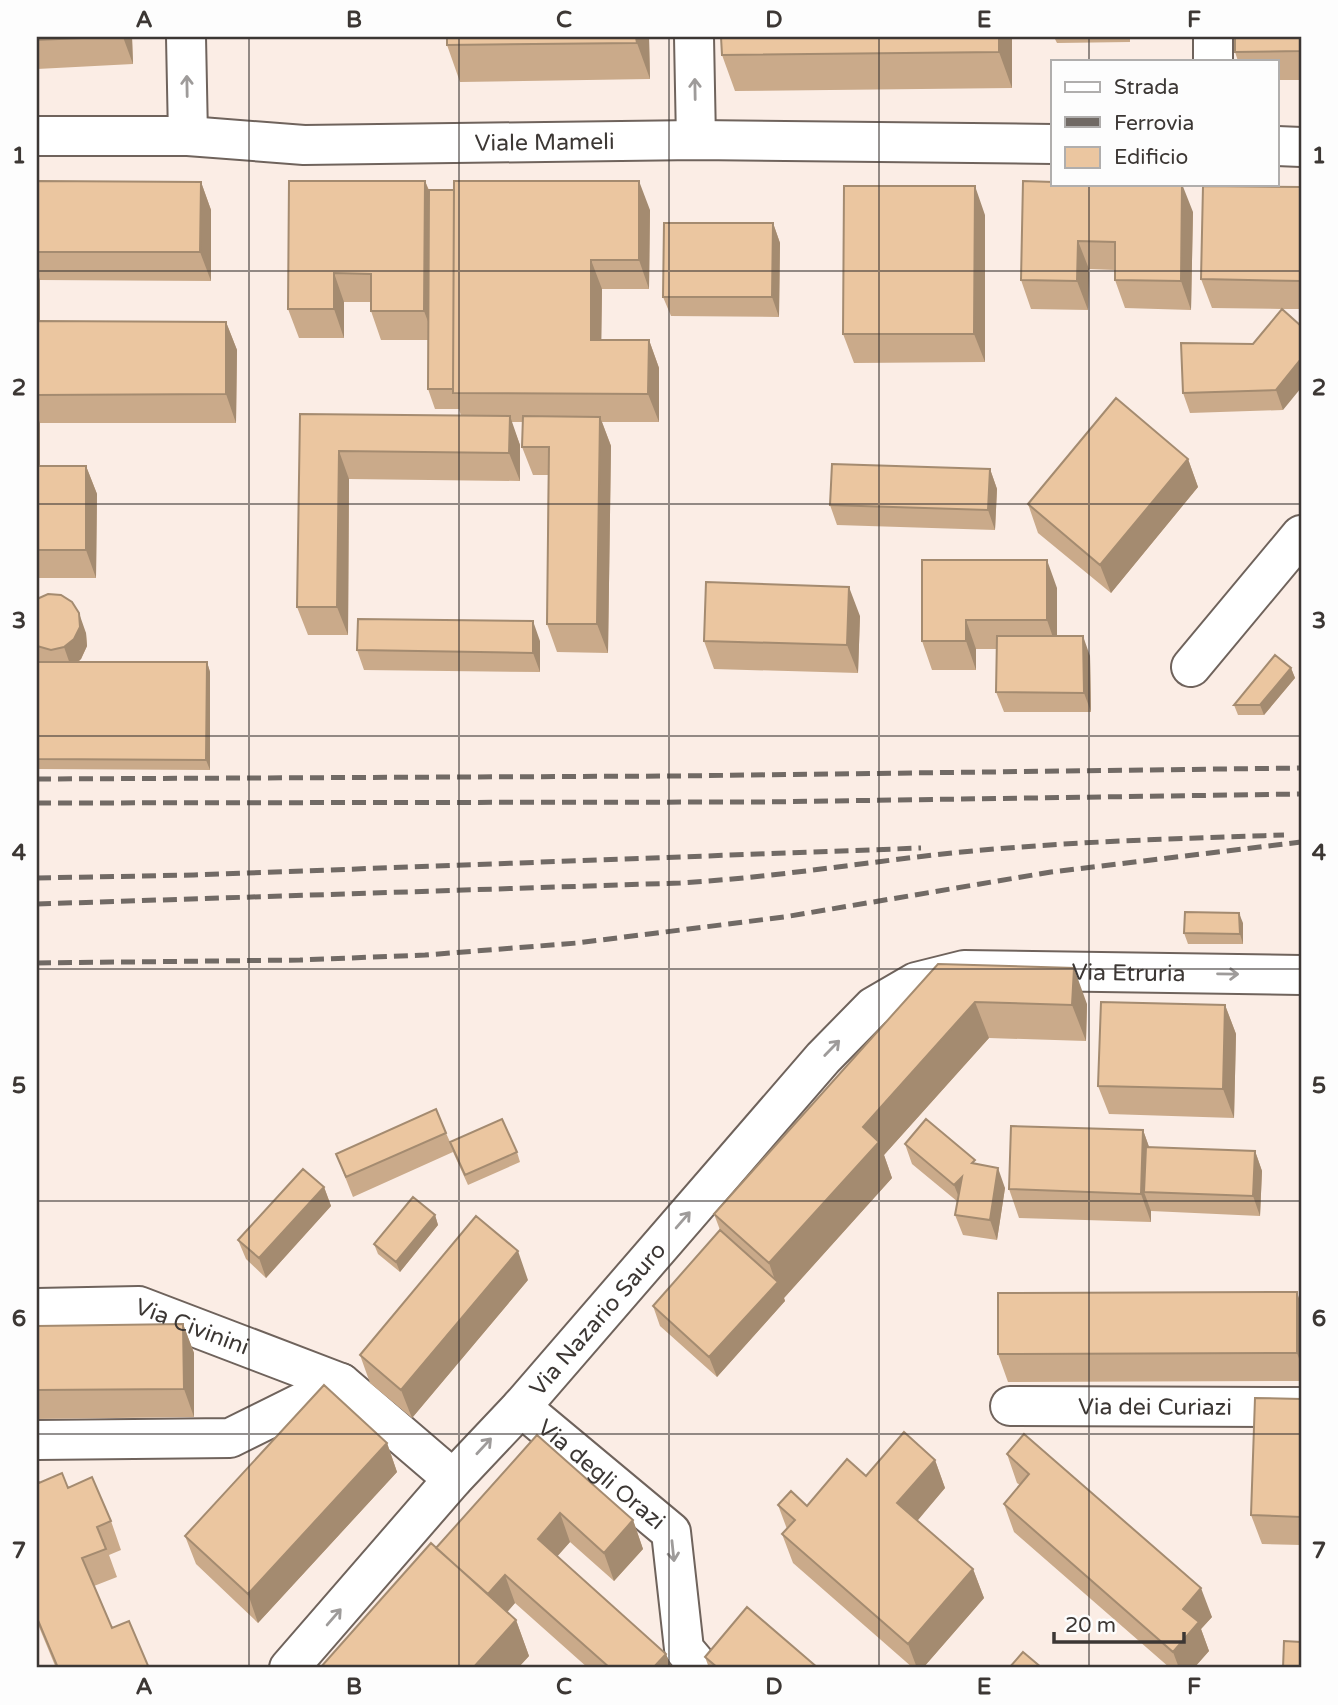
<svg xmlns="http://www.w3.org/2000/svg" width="1338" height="1705" font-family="'Varela Round',sans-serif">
  <rect width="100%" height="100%" fill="#fbede5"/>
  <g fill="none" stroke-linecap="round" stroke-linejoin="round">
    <defs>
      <g id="street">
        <path d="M186,37l2,99"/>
        <path d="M694,37l2,103"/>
        <path d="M1213,37v24"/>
        <path d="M1191,667l110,-132"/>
        <path id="s1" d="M37,1308l102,-2 202,77 112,96"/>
        <path id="s2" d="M1010,1406l291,1"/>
        <path id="s3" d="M521,1407l150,125 13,117 16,19"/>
        <path d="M37,1440l193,-2 111,-55"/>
      </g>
      <g id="secondary">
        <path id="s4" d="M37,136h151l116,9 392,-5 357,4"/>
        <path d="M1277,146l24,1"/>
        <path id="s5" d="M289,1668l164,-189 68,-72 302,-349 50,-51 43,-25 48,-12 337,5"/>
      </g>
    </defs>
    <use href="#street" stroke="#6f635c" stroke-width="42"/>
    <use href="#secondary" stroke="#6f635c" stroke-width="42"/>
    <use href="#street" stroke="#fff" stroke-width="38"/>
    <use href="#secondary" stroke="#fff" stroke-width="38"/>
    <path stroke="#716a65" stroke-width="5" stroke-dasharray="14 7" stroke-linecap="butt" d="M37,779l637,-3 627,-8
      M37,803l725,-1 539,-8
      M37,878l157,-3 727,-27
      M37,904l643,-21c85,-5 168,-18 253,-28 117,-13 234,-16 351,-20
      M37,963l263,-3 125,-5 152,-12 207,-26 267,-45 250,-30"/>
  </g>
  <path fill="#caaa8a" d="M37,37h95l1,27 -96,5z
    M447,37h202l1,42 -190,3 -13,-37z
    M721,37h291v51l-277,3 -13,-36z
    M1054,37h76v5l-73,1z
    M1301,37v43h-24v-19h-39l-3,-9z
    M37,181l164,1 10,28v71l-171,-1v41l186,1 11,28 -1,73h-196v43h46l11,28 -1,84h-59z
    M425,181l4,9 221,20 -1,79h-47l-1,51h48l10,28v54h-57l9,24 -3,207 -51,-1 -10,-28 1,-149h-15l-11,-28 1,-25h-12l9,23v36l-171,-2 -1,156h-40l-11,-28 3,-193 161,2 -2,-7h-24l-7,-20v-49h-47l-10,-29v-9h-27v36h-45l-11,-29z
    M1023,181l170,31 -2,98 -66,-2 -10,-28v-10l-26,-1 -1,41 -57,-1 -10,-29z
    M1301,187v122h-19l1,101 -93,3 -7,-20 70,-49 29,-35 -70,-1 -11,-29z
    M985,215v147l-131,1 -11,-29z
    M773,223l7,20 -1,74 -108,-1 -8,-19z
    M1188,459l10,28 -87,106 -73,-60 -10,-29z
    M990,469l7,20 -2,41 -158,-5 -7,-20z
    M922,560l135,28v48l33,20 1,56h-87l-8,-20 1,-43h-21v21h-44l-10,-29z
    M37,599l49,34 1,13 -6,13 -3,3h129l3,10v98l-173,-1v-107h3l-3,-4z
    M860,616l-2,57 -144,-4 -10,-28z
    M540,641v31l-176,-2 -7,-20z
    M1291,668l4,10 -31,37h-26l-4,-10z
    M1243,923v21h-55l-4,-11z
    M938,964l149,40 -1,37 -97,-3 -105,117 8,23 -108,120 1,3 -68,76 -57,-51 -7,-20 67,-76 -6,-16z
    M1225,1005l11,29 -2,84 -125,-4 -11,-28z
    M1143,1130l6,17 106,4 7,20 -2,45 -109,-5v11l-132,-4 -10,-29z
    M446,1133l4,9 67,10 3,10 -52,23 -15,-33 -100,45 -17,-43z
    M905,1144l72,20 28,24 -8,52 -34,-5 -8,-20 3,-13 -46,-38z
    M324,1187l7,19 -65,72 -20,-19 -8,-19z
    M435,1215l3,10 -38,47 -22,-18 -4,-10z
    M528,1280l-116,138 -42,-35 -10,-28z
    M1301,1304v77l-293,1 -10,-28z
    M183,1324l11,29v64l-157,2v-93z
    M1301,1399v146l-39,-1 -11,-29z
    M537,1435l96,85 10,29 -29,32 -44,-39 -13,14 115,112h-84l-73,-65 -8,9 9,8 13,36 -11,12h-198l116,-120z
    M387,1443l10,29 -139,151 -62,-59 -11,-28z
    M1007,1454l205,163 -11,12 8,22 -15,17h-24l-156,-136 -10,-28 16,-19 -3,-2z
    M935,1460l10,28 -28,32 56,49 11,29 -61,70h-10l-120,-105 -11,-29 5,-5 -9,-24 29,1 59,-30z
    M37,1479l2,4 29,5 43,33 10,29 -12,5 8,22 -23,9 18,42 37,40h-93l-19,-46z
    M705,1657l113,11h-109z"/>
  <path fill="#a48b70" d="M123,37h9l1,27z
    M636,37h13l1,42 -13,-36z
    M999,37h13v51l-13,-36z
    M425,181l11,29 -1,130 -11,-29z
    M639,181l11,29 -1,79 -10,-29z
    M201,182l10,28v71l-11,-29z
    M1182,184l11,28 -2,98 -10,-29z
    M975,186l10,29v147l-11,-28z
    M773,223l7,20 -1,74 -7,-20z
    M1078,241l11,28 -1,41 -11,-29z
    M591,260l11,29 -1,79 -10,-28z
    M37,271l3,9v70l-3,-9z
    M334,273l10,29v36l-10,-29z
    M226,322l11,28 -1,73 -10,-29z
    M649,340l10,28v54l-11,-28z
    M1301,359v29l-18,22 -7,-20z
    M37,415l3,8v72l-3,-8z
    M510,416l10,29v36l-11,-28z
    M600,417l11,29 -3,207 -11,-29z
    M339,451l10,28 -1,156 -11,-28z
    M1188,459l10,28 -87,106 -11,-28z
    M86,466l11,28 -1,84 -10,-28z
    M990,469l7,20 -2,41 -7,-20z
    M1047,560l10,28v61l-10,-29z
    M849,587l11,29 -2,57 -11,-28z
    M79,613l7,20 1,13 -6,13 -10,8 -7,-20z
    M966,620l10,29v21l-10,-29z
    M533,621l7,20v31l-7,-19z
    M1083,636l7,20 1,56 -7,-19z
    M207,662l3,10v98l-4,-10z
    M1291,668l4,10 -31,37 -4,-10z
    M1239,913l4,10v21l-3,-10z
    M1074,968l13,36 -1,37 -14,-36z
    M975,1002l14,36 -105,117 8,23 -108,120 1,3 -68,76 -8,-20 67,-74 -7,-20 94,-136z
    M1225,1005l11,29 -2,84 -11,-29z
    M1143,1130l10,28 -9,34 7,19v11l-10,-28z
    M1255,1151l7,20 -2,45 -7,-20z
    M998,1168l7,20 -8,52 -7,-20z
    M962,1177v28l-8,-20z
    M324,1187l7,19 -65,72 -7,-20z
    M435,1215l3,10 -38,47 -4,-10z
    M518,1251l10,29 -116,138 -11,-28z
    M1297,1292l4,12v60l-4,-11z
    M183,1324l11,29v64l-10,-28z
    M387,1443l10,29 -139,151 -10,-29z
    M935,1460l10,28 -37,44 -11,-29z
    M560,1513l10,29 -22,25 -10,-28z
    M633,1520l10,29 -29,32 -10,-28z
    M973,1569l11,29 -61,70h-6l-9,-24z
    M505,1575l10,28 -20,23 -10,-28z
    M1201,1588l11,29 -11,12 8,22 -15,17h-15l-6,-16 10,-43z
    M516,1620l13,36 -11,12h-45z
    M666,1654l6,14h-19z"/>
  <path fill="#ebc6a0" stroke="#a48b70" stroke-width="2" d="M37,37h68l-68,3z
    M447,37h189l1,6 -190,2z
    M721,37h278v15l-277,3z
    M1235,37h66v14l-66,1z
    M37,181l164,1 -1,70h-163z
    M289,181h136l-1,130h-53v-37l-37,-1v36h-46z
    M454,181h185v79h-48v80h58l-1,54 -195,-1z
    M1023,181l30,1v2h129l-1,97 -66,-1v-38l-37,-1 -1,40 -56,-1z
    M844,186h131l-1,148h-131z
    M1203,186l98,1v94l-100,-2z
    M429,190h25l-1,199h-25z
    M664,223h109l-1,74h-109z
    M1282,309l19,17v33l-25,31 -93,3 -2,-50 72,1z
    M37,321l189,1v72l-189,1z
    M1116,398l72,61 -88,106 -72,-61z
    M300,414l210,2 -1,37 -170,-2 -2,156h-40z
    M523,416l77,1 -3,207h-50l2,-177h-27z
    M832,464l158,5 -2,41 -158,-5z
    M37,466h49v84h-49z
    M922,560h125v60h-81v21h-44z
    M706,582l143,5 -2,58 -143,-4z
    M48,594l13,1 11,7 7,11 1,14 -6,12 -10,8 -13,3 -14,-4v-47z
    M358,619l175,2v32l-176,-3z
    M997,636h86l1,57 -88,-1z
    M1275,655l16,13 -31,37h-26z
    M37,662h170l-1,98 -169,-1z
    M1185,912l54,1 1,21 -56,-1z
    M938,964l136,4 -2,37 -97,-3 -112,125 16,15 -110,121 -55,-49z
    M1101,1002l124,3 -2,84 -125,-3z
    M436,1109l10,24 -100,44 -10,-23z
    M502,1119l15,33 -52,23 -15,-33z
    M926,1119l49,41 -3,3 26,5 -8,52 -35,-5 7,-38 -8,8 -49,-41z
    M1011,1126l132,4 -2,64 -132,-5z
    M1146,1147l109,4 -2,45 -109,-4z
    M303,1169l21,18 -65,71 -21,-18z
    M413,1197l22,18 -39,47 -22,-18z
    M476,1216l42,35 -117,139 -41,-35z
    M720,1230l58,52 -69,75 -56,-51z
    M1297,1292v61l-299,1v-61z
    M183,1324l1,65 -147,1v-64z
    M324,1385l63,58 -139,151 -63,-58z
    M1255,1398l46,1v118l-50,-2z
    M904,1432l31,28 -38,43 76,66 -65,75 -126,-110 13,-14 -17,-15 13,-14 16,15 40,-47 19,17z
    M1024,1434l177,154 -18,21 16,13 -26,30 -169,-148 25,-30 -22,-20z
    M537,1435l96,85 -29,33 -44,-40 -22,26 128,115 -13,14h-43l-105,-93 -17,19 -52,-46z
    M62,1473l6,15 24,-11 19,44 -14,6 9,22 -24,9 30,70 17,-7 20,47h-91l-21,-50v-139l2,4z
    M431,1543l85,77 -43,48h-153z
    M747,1607l71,61h-100l-13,-11z
    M1284,1641l17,1v26h-18z
    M1023,1652l19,16h-33z"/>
  <defs><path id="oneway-shaft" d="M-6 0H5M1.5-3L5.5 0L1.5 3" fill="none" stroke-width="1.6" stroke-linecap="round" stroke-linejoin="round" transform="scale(1.75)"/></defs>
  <g stroke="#9e9b9a">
    <use href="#oneway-shaft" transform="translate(187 86) rotate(-91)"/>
    <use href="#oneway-shaft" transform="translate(695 89) rotate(-91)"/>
    <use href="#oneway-shaft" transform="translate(1228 974) rotate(1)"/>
    <use href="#oneway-shaft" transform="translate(832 1048) rotate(-46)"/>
    <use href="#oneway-shaft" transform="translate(683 1220) rotate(-49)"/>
    <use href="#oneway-shaft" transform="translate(484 1446) rotate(-47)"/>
    <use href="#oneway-shaft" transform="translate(673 1551) rotate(84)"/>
    <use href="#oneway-shaft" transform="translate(334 1617) rotate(-49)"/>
  </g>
  <path fill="none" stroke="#3c3734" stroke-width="2" stroke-opacity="0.55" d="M249,37v1631M459,37v1631M669,37v1631M879,37v1631M1089,37v24M1089,184v1484M37,271h1264M37,504h1264M37,736h1264M37,969h1264M37,1201h1264M37,1434h1264"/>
  <g text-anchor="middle" stroke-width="7" stroke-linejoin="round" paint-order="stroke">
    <g font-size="23" fill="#3c3734" stroke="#fdfdfd">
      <text dy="8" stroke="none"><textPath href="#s4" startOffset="508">Viale Mameli</textPath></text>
      <text dy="8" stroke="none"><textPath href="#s5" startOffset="1146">Via Etruria</textPath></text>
      <text dy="8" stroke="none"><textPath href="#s5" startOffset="466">Via Nazario Sauro</textPath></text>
      <text dy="8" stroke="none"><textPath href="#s1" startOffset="159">Via Civinini</textPath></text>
      <text dy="8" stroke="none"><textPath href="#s2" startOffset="145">Via dei Curiazi</textPath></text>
      <text dy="8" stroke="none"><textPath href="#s3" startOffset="105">Via degli Orazi</textPath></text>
    </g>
  </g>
  <rect width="1338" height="1705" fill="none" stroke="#fdfdfd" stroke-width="77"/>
  <rect x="1051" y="60" width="228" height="126" fill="#fdfdfd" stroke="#b0aead" stroke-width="2"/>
  <rect x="1065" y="82" width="35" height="10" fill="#ffffff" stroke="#b0aead" stroke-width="2"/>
  <text x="1114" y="94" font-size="21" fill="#3c3734">Strada</text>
  <rect x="1065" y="117" width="35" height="10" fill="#716a65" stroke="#b0aead" stroke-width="2"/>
  <text x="1114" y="130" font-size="21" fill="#3c3734">Ferrovia</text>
  <rect x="1065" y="147" width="35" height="21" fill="#ebc6a0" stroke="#b0aead" stroke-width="2"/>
  <text x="1114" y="164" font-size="21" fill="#3c3734">Edificio</text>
  <path d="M1054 1632v10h130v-10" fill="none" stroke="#3c3734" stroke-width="3.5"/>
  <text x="1065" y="1632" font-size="21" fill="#3c3734" stroke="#fdfdfd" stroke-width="5" paint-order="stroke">20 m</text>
  <rect x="38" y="38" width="1262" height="1628" fill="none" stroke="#3c3734" stroke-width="2.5"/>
  <g font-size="23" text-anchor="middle" font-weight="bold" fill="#3c3734">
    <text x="144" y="27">A</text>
    <text x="354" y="27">B</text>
    <text x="564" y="27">C</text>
    <text x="774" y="27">D</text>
    <text x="984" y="27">E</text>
    <text x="1194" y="27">F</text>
    <text x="19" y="163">1</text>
    <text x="1319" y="163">1</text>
    <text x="19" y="395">2</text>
    <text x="1319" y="395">2</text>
    <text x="19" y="628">3</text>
    <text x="1319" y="628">3</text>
    <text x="19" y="860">4</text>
    <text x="1319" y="860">4</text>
    <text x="19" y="1093">5</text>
    <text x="1319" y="1093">5</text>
    <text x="19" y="1326">6</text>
    <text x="1319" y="1326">6</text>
    <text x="19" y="1558">7</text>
    <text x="1319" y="1558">7</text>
    <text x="144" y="1694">A</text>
    <text x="354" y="1694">B</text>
    <text x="564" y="1694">C</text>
    <text x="774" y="1694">D</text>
    <text x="984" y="1694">E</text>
    <text x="1194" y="1694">F</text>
  </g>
</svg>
